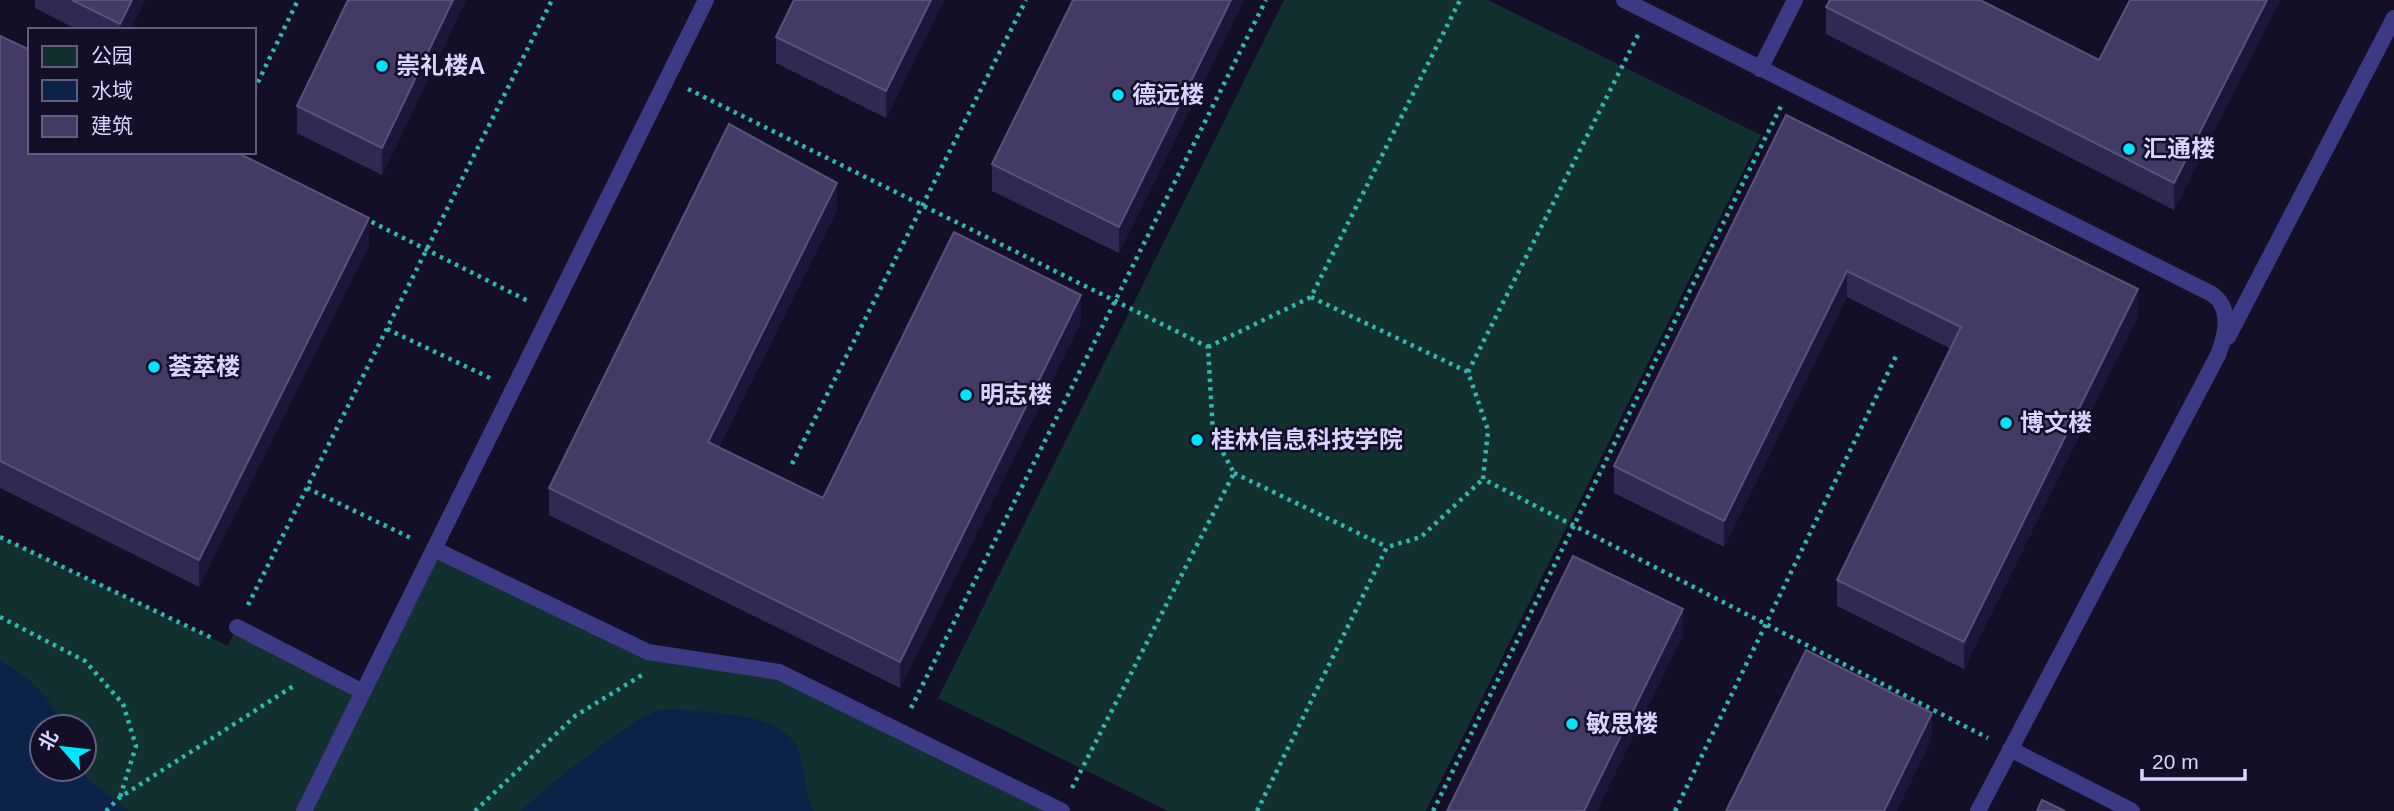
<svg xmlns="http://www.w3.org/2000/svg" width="2394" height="811" font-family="Helvetica,'Noto Sans SC',sans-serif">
  <rect width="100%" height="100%" fill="#130f26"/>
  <path fill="#12302f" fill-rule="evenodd" d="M1284,0h204l273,135 -335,676h-258l-230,-113z
    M0,537l228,109 9,-19 125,65 72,-143 214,103 131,20 283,139h-1062zM42,727h42v42h-42z"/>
  <path fill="#0c2248" d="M0,660c29,19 50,33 62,67h-20v42h37l13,14 37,28h-129z
    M677,709c33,4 105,3 120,39 9,21 6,43 17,63h-294l51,-43 62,-45 25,-13z"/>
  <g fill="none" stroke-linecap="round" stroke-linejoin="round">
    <path stroke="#2fb8b0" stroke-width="4.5" stroke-dasharray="3.5 5" stroke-linecap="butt" d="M1638,35l-170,337 20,58 -5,49 505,259
      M688,89l520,258
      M254,90l44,-90
      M364,218l164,83
      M1311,297l157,75
      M387,329l103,49
      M1208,347l103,-50 149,-297
      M792,464l234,-464
      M1234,473l153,74
      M307,488l106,51
      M0,537l214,102
      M248,605l304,-605
      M0,617l85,44 38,43 13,42 -16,51
      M911,708l355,-708
      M1072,788l162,-315 -21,-39 -5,-87
      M106,811l13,-13 176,-113
      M475,811l100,-95 67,-41
      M1257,811l130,-264 34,-10 62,-58
      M1433,811l348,-705
      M1675,811l222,-457"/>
    <path stroke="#3d3a85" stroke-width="16" d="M1624,0l588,294c20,14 14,41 6,61l-240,456
      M1760,69l35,-69
      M2228,337l166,-319
      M434,549l214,103 131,20 283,139
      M237,627l126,65
      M2010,749l122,62
      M304,811l402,-811"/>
  </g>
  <path fill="#312854" d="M35,0h110l-15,30h-52l-43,-22z
    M466,0l-84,175 -85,-42v-27z
    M794,0h150l-58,118 -110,-55v-26z
    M1073,0h171l-125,253 -127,-62v-27z
    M2280,0l-106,210 -348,-176v-27l273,53z
    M0,36l369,209 -170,342 -199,-99z
    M1786,115l352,201 -174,353 -127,-63v-26l114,-231 -104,-52 -123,250 -110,-54v-27z
    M837,210l-118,237 104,51 258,-176 -181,366 -351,-173v-27z"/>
  <path fill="#1d163a" d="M132,0h13l-15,30h-10v-6z
    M453,0h13l-84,175v-27z
    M931,0h13l-58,118v-27z
    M1231,0h13l-125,253v-26z
    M2267,0h13l-106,210v-27z
    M837,183v27l-129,259v-27z
    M369,218v27l-170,342v-27z
    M1847,271v26l-123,250v-26z
    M2138,289v27l-174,353v-27z
    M1081,295v27l-181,366v-26z
    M1683,609v27l-86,175h-13z
    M1932,713v26l-35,72h-13z"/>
  <path fill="#433a66" stroke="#5a527e" stroke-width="2" d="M72,0h60l-12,24z
    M348,0h105l-71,148 -85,-42z
    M794,0h137l-45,91 -110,-54z
    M1073,0h158l-112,227 -127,-63z
    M1830,0h150l119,60 31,-60h137l-93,183 -348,-176z
    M0,36l30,14v102h206l133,66 -170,342 -199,-99z
    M1786,115l352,174 -174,353 -127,-62 124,-253 -114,-56 -123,250 -110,-55z
    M729,124l108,59 -129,259 115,56 131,-266 127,63 -181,367 -351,-174z
    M1573,556l110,53 -99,202h-137z
    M1806,650l126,63 -48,98h-158z
    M2042,800l23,11h-28z"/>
  <g fill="#00e5ff" stroke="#130f26" stroke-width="2.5">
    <circle cx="382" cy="66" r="7"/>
    <circle cx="1118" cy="95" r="7"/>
    <circle cx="2129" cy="149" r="7"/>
    <circle cx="154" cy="367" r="7"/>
    <circle cx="966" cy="395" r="7"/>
    <circle cx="2006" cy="423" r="7"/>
    <circle cx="1197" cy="440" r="7"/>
    <circle cx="1572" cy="724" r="7"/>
  </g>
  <g text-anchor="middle" stroke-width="5" stroke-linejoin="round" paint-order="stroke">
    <g font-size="24" font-weight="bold" fill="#d9d4ff" stroke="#130f26" text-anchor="start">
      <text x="396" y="74">崇礼楼A</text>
      <text x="1132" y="103">德远楼</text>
      <text x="2143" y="157">汇通楼</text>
      <text x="168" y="375">荟萃楼</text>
      <text x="980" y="403">明志楼</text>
      <text x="2020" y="431">博文楼</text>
      <text x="1211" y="448">桂林信息科技学院</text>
      <text x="1586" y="732">敏思楼</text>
    </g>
  </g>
  <rect x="28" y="28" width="228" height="126" fill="#130f26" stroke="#625e7d" stroke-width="2"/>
  <rect x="42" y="46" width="35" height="21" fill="#12302f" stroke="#625e7d" stroke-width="2"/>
  <text x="91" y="63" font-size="21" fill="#d9d4ff">公园</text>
  <rect x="42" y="80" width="35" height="21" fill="#0c2248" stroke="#625e7d" stroke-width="2"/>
  <text x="91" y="98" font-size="21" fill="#d9d4ff">水域</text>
  <rect x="42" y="116" width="35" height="21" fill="#433a66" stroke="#625e7d" stroke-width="2"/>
  <text x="91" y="133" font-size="21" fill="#d9d4ff">建筑</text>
  <g transform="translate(63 748) rotate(298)"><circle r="33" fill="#130f26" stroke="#625e7d" stroke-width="2"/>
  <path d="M0-5L12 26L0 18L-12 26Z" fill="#00e5ff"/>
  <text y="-10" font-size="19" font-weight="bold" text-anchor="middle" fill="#d9d4ff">北</text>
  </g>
  <path d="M2142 769v10h103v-10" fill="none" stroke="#d9d4ff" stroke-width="3.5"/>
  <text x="2152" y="769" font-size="21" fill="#d9d4ff" stroke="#130f26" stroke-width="5" paint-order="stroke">20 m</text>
</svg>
